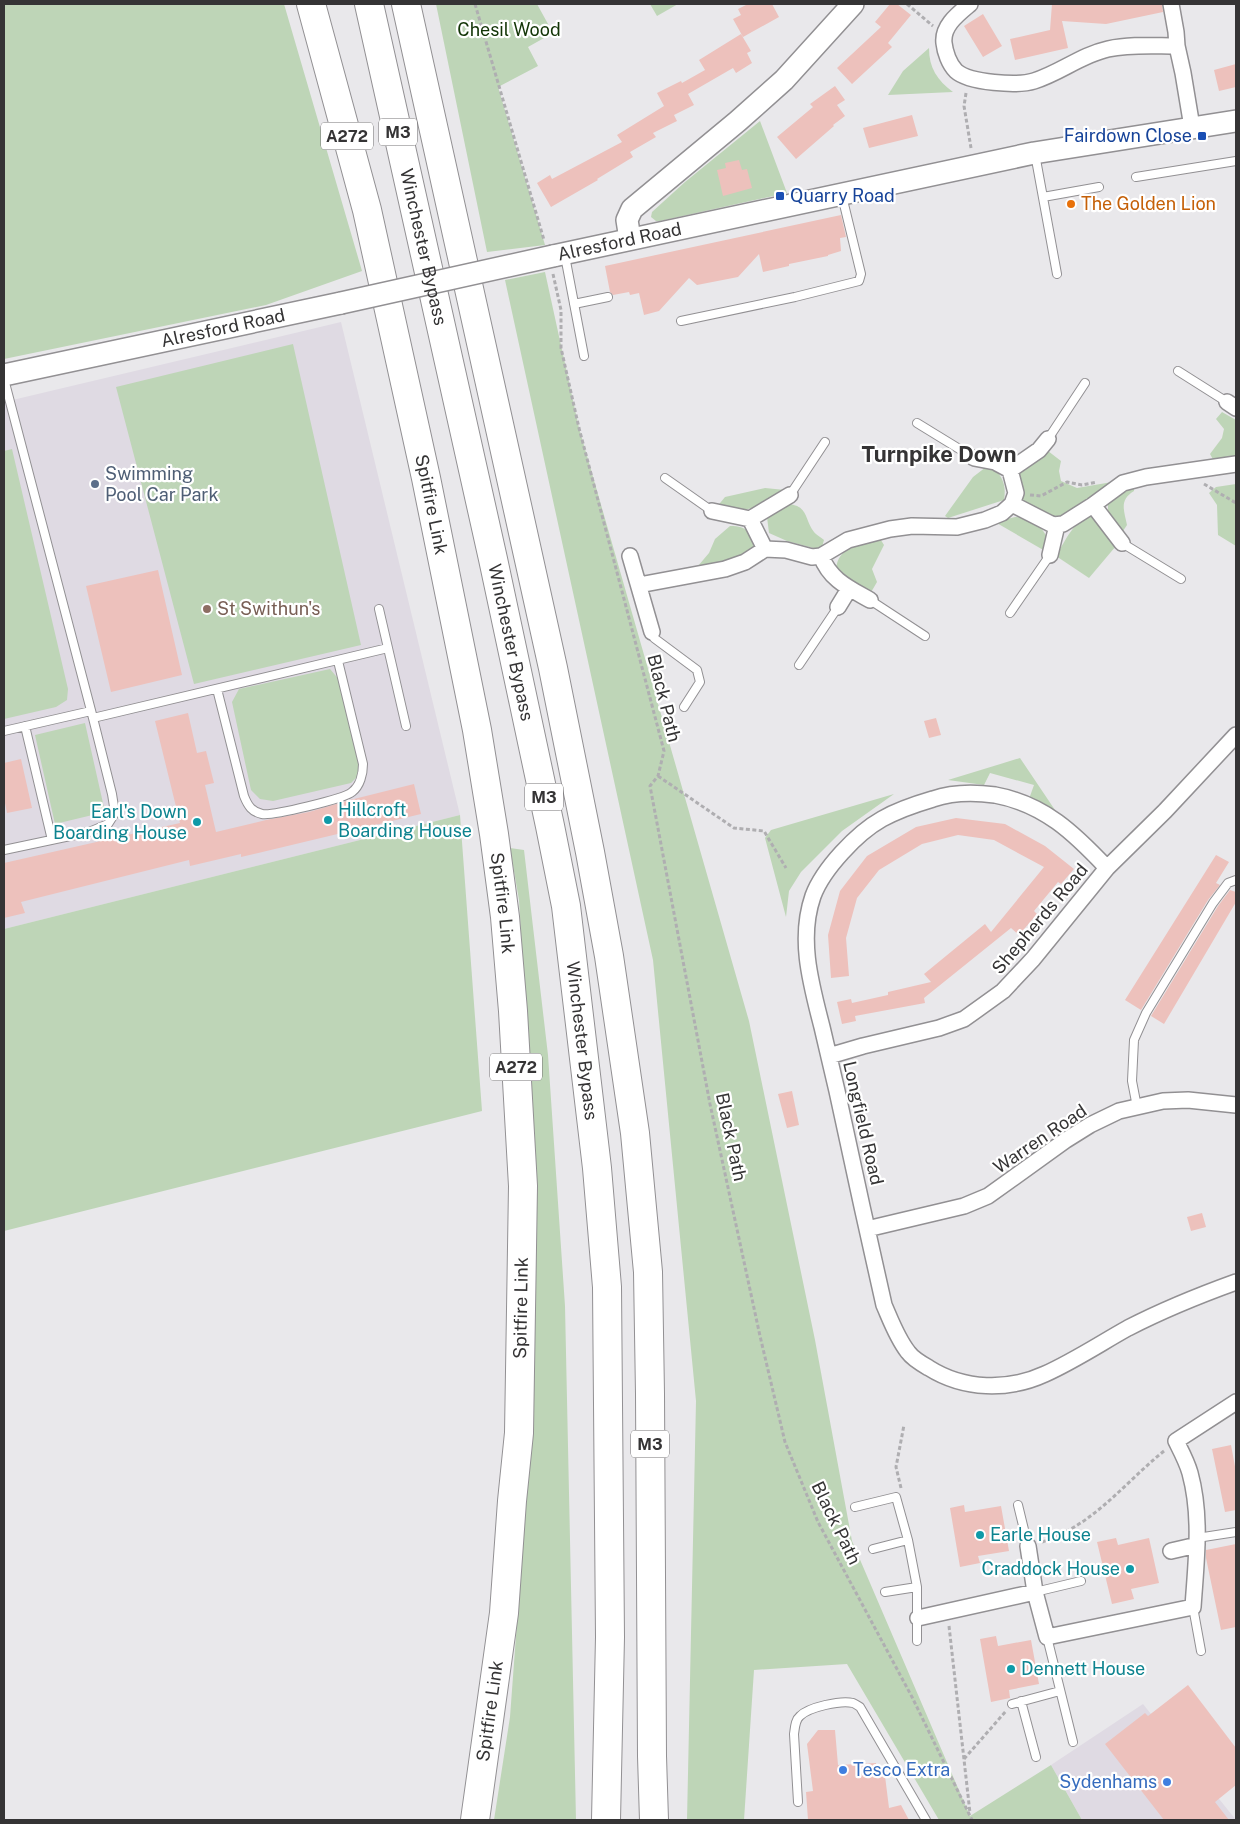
<svg xmlns="http://www.w3.org/2000/svg" width="1240" height="1824" font-family="'Public Sans',sans-serif">
  <rect width="100%" height="100%" fill="#e9e8eb"/>
  <path fill="#dfdae3" d="M341,322l119,493 -456,114v-527z
    M1143,1704l93,116h-154l-31,-55z"/>
  <path fill="#bed5b7" d="M4,4h280l78,267 -96,34 -262,54z
    M436,4h101l16,29 -25,14 10,19 -40,21 47,158 -58,7z
    M650,4h28l-21,12z
    M929,48c0,20 8,32 24,44l-65,3 15,-24z
    M760,121l27,72 -127,28h-4l-5,-4 1,-5 33,-30z
    M545,272l34,156 170,593 66,319 37,201 118,275 81,-51 31,55h-143l-92,-156 -93,6 -10,150h-57l9,-419 -43,-441 -148,-680z
    M293,344l68,301 -167,39 -78,-297z
    M1222,412l14,8v38l-21,5 -5,-9 12,-16 2,-9 -8,-10z
    M12,449l56,240 -1,11 -11,7 -52,12v-268z
    M1048,451l13,10 -2,10 2,10 16,7 41,-7 -58,38 -25,-10 -12,-9 -5,-32 10,-7z
    M986,467l10,3c8,10 10,17 8,30l-56,18 -3,-2 28,-39z
    M1236,484v62l-18,-11 -1,-30 -8,-12 7,-6z
    M765,488l20,2 -25,16 -24,6 -20,-4 9,-11z
    M1131,488h3v3c-15,9 -10,19 -7,34l-6,9 -13,-22v-9l11,-9z
    M788,504c21,2 16,15 26,28 2,3 7,5 10,8l-3,10 -34,-9 -18,-8 -2,-16z
    M1093,516l23,30 -27,32 -33,-22c10,-16 18,-37 37,-40z
    M1015,517c17,0 27,9 34,24l-4,10 -50,-29z
    M730,526c18,0 21,7 24,23l-11,10 -45,7 11,-13 6,-14z
    M879,537l5,8 -12,24 5,13 -7,12 -33,-19c-5,-26 23,-32 42,-38z
    M330,669l11,13 21,81 -5,14 -6,6 -78,18 -13,-2 -9,-9 -19,-88 7,-13z
    M85,723l20,89 -50,12 -20,-89z
    M1020,758l35,52 -26,-11 5,-14 -44,-12 -6,12 -36,-5z
    M894,794l-52,37 -41,41 -12,19 -3,26 -21,-79 6,-8z
    M460,815l22,296 -478,120v-302z
    M510,848l14,2 24,205 17,251 11,514h-82l16,-103 24,-324 -7,-360 -8,-133z"/>
  <path fill="#edc1bc" d="M748,4h24l7,13 -36,20 -10,-18 8,-4 -3,-6z
    M890,4h7l14,11 -23,28 4,4 -40,37 -15,-16 44,-41 -6,-5z
    M1052,4h110l1,8 -57,12 -44,-3 6,27 -53,12 -5,-21 40,-9z
    M983,14l19,32 -19,11 -19,-31z
    M741,34l10,17 -4,2 5,10 -16,10 -3,-5 -45,26 6,11 -20,10 3,6 -24,12 3,4 -26,15 3,5 -36,22 1,1 -47,27 -14,-24 13,-8 2,4 70,-37 -5,-7 47,-29 -7,-13 24,-12 1,2 23,-13 -6,-10z
    M1236,64v23l-17,4 -5,-21z
    M835,86l10,14 -8,5 8,11 -12,9 1,1 -38,33 -19,-22 36,-30 -3,-3z
    M912,115l6,21 -49,12 -6,-20z
    M739,160l3,10 5,-1 5,19 -29,8 -6,-26 9,-2 -1,-5z
    M841,215l5,22 -6,1 1,13 -13,4v1l-39,8v2l-26,6 -4,-18 -21,23 -41,8 -8,-7 -30,33 -15,4 -5,-22 -9,2 -1,-3 -16,3 -3,-3 -5,-26z
    M158,570l24,105 -71,17 -25,-106z
    M188,713l9,40 9,-2 8,32 -9,2 11,47 50,-12 43,-8 41,-12 64,-16 7,30 -180,43v-3l-51,12 -1,-6 -168,42 4,11 -21,5v-55l176,-40 -25,-102z
    M936,718l5,17 -12,3 -5,-17z
    M21,759l11,49 -25,5 -3,-15v-35z
    M956,818l49,6 40,22 29,23 -13,15 -3,-2 -24,29 3,3 -18,21 -8,-7 -87,70 1,5 -70,13 1,5 -14,3 -5,-22 14,-3 1,4 36,-8v-3l43,-10 -7,-8 61,-50 6,8 53,-65 -50,-27 -36,-5 -36,9 -43,26 -22,28 -11,40 3,38 -18,2 -3,-43 12,-44 27,-35 49,-29z
    M1216,855l13,7 -13,21 4,2 -12,15 -67,110 -16,-10z
    M1230,890l6,2v10l-72,122 -13,-8 67,-110z
    M792,1091l7,34 -12,3 -9,-34z
    M1202,1213l4,14 -15,4 -4,-14z
    M1231,1445l5,27v38l-11,2 -13,-63z
    M964,1505l1,7 36,-6 8,45 -31,5 2,7 -20,4 -10,-59z
    M1116,1538l2,7 31,-7 10,45 -28,6 3,10 -22,5 -15,-62z
    M1236,1544v83l-15,3 -15,-72v-8z
    M996,1636l2,10 33,-6 8,44 -30,6 1,8 -19,4 -11,-63z
    M1188,1685l48,63v37l-21,17 14,18h-65l-59,-76 40,-31 3,3z
    M818,1730h17l3,35 38,-2 1,13h8l4,32 12,-3 8,15h-101l-2,-28 7,-1 -6,-47z"/>
  <g fill="none" stroke-linecap="round" stroke-linejoin="round">
    <defs>
      <path id="lane" d="M1035,154l22,120
        M1136,177l100,-16
        M1043,197l56,-10
        M565,256l19,100
        M574,304l34,-7
        M681,321l114,-24 64,-16 2,-7 -19,-78
        M1178,371l49,31
        M4,379l89,339 19,76 3,19 -7,11 -19,8 -85,18
        M917,423l57,35
        M1048,439l37,-56
        M665,478l47,33
        M790,495l35,-53
        M1122,543l59,36
        M870,600l55,36
        M379,609l9,39
        M1010,613l40,-58
        M652,632l2,6 43,32 3,12 -16,25
        M799,665l39,-58
        M217,689l27,107c4,10 8,16 18,18 10,2 82,-15 90,-22 8,-6 11,-18 11,-28l-25,-103
        M93,718l295,-70 18,78
        M25,726l27,114
        M4,731l87,-20
        M1137,1107l-5,-26 2,-41 12,-27 67,-110 15,-20 8,-3
        M1018,1505l10,41
        M855,1507l41,-10 12,43 9,47v54
        M1197,1538l39,-6
        M873,1549l35,-9
        M885,1592l32,-5
        M1035,1592l46,-11
        M1193,1607l8,44
        M1047,1637l26,105
        M1021,1701l15,56
        M1012,1704l48,-13
        M798,1802l-4,-68c1,-6 1,-14 6,-18 9,-9 41,-16 53,-13 1,0 7,4 7,4l66,113"/>
      <path id="street" d="M970,4c-12,10 -28,22 -26,39 1,9 5,21 12,28 13,12 62,15 78,10 26,-8 47,-26 74,-32 23,-5 46,-3 69,-3l-1,-14 -5,-28
        M1177,46l6,27 9,54
        M1227,402l9,6
        M974,458l21,4 15,8 6,23 -4,11
        M1010,470l29,-20 9,-11
        M1093,505l29,38
        M712,511l38,8 15,30
        M750,519l40,-24
        M1050,555l7,-30
        M630,556l22,76
        M821,556c9,24 28,32 49,44
        M639,585l86,-16 20,-7 20,-13 21,1 26,7 9,-1 27,-16 42,-11 22,-3 45,1 28,-7 17,-7 10,-9 41,21 10,-1 30,-19 30,-22 23,-6 90,-13
        M838,607l11,-18
        M1107,868c-33,-35 -63,-64 -112,-73 -21,-3 -42,-3 -62,4 -17,5 -35,11 -51,20 -25,14 -59,50 -69,77 -15,43 -2,88 9,131 5,21 10,43 15,64 15,71 31,143 47,214 7,16 13,33 24,47 5,7 14,12 21,16 35,22 79,23 116,6 29,-13 56,-31 83,-46 35,-18 72,-33 108,-46
        M829,1056l34,-10 76,-18 25,-9 39,-28 30,-32 74,-91 58,-57 71,-76
        M867,1229l97,-23 24,-10 78,-56 24,-15 29,-14 44,-10 25,-1 48,5
        M1028,1546l7,46 12,45 146,-30c3,-45 9,-90 -3,-134 -3,-11 -9,-22 -14,-32l60,-39
        M1171,1551l26,-6
        M918,1618l117,-26"/>
      <g id="secondary">
        <path d="M630,239l-3,-19 5,-11 106,-88 46,-41 69,-76"/>
        <path id="s1" d="M553,256l481,-103 202,-32"/>
        <path id="s2" d="M4,375l337,-72"/>
      </g>
      <g id="highway">
        <path id="s3" d="M311,4l56,206 59,268 51,252 17,104 11,83 8,94 10,175 -4,247 -7,68 -8,112 -29,207"/>
        <path id="s4" d="M369,4l124,555 57,267 16,80 31,262 10,119 3,350 -4,183"/>
        <path d="M406,4l147,664 37,184 19,104 26,177 13,139 2,122 2,362 2,64"/>
      </g>
    </defs>
    <use href="#lane" stroke="#929093" stroke-width="10"/>
    <use href="#street" stroke="#929093" stroke-width="18"/>
    <use href="#secondary" stroke="#929093" stroke-width="24"/>
    <use href="#highway" stroke="#929093" stroke-width="30"/>
    <path stroke="#afaeb1" stroke-width="3" stroke-dasharray="4 2.5" stroke-linecap="butt" d="M475,4l69,236
      M907,4l26,22
      M966,93l-2,13 7,42
      M553,274l8,36v38l18,80 85,323 -6,25 -8,10 60,318 50,232 25,106 33,80 94,175 60,123
      M1204,484l32,19
      M1030,495l11,1 26,-14 15,3 15,-3
      M658,776l76,52 30,3 22,37
      M901,1488l-5,-21 8,-42
      M1042,1542c53,-18 80,-57 122,-91
      M949,1626l21,187
      M964,1759l42,-48"/>
    <use href="#lane" stroke="#fff" stroke-width="8"/>
    <use href="#street" stroke="#fff" stroke-width="15"/>
    <use href="#secondary" stroke="#fff" stroke-width="21"/>
    <use href="#highway" stroke="#fff" stroke-width="28"/>
    <defs>
      <path id="secondary-bridge" d="M341,303l212,-47"/>
    </defs>
    <use href="#secondary-bridge" stroke="#929093" stroke-width="24" stroke-linecap="butt"/>
    <use href="#secondary-bridge" stroke="#fff" stroke-width="21"/>
  </g>
  <g fill="#1a4fb4" stroke="#fff" stroke-width="2">
    <rect x="1197" y="131" width="10" height="10" rx="2.5"/>
    <rect x="775" y="191" width="10" height="10" rx="2.5"/>
  </g>
  <circle fill="#e8710a" stroke="#fff" stroke-width="2" cx="1071" cy="204" r="5"/>
  <circle fill="#5c6f8a" stroke="#fff" stroke-width="2" cx="95" cy="484" r="5"/>
  <circle fill="#8d6e63" stroke="#fff" stroke-width="2" cx="207" cy="609" r="5"/>
  <g fill="#0f9aa8" stroke="#fff" stroke-width="2">
    <circle cx="328" cy="820" r="5"/>
    <circle cx="197" cy="822" r="5"/>
    <circle cx="980" cy="1535" r="5"/>
    <circle cx="1130" cy="1569" r="5"/>
    <circle cx="1011" cy="1669" r="5"/>
  </g>
  <g fill="#3f7fe0" stroke="#fff" stroke-width="2">
    <circle cx="843" cy="1770" r="5"/>
    <circle cx="1167" cy="1782" r="5"/>
  </g>
  <g text-anchor="middle" stroke-width="4.5" stroke-linejoin="round" paint-order="stroke">
    <g fill="#fff" stroke="#727172" stroke-width="1">
      <rect x="379" y="118.5" width="38" height="27" rx="4"/>
      <rect x="321" y="122.5" width="52" height="27" rx="4"/>
      <rect x="525" y="783.5" width="38" height="27" rx="4"/>
      <rect x="490" y="1053.5" width="52" height="27" rx="4"/>
      <rect x="631" y="1430.5" width="38" height="27" rx="4"/>
    </g>
    <g font-size="16" font-weight="bold" fill="#353435">
      <text x="398" y="138">M3</text>
      <text x="347" y="142">A272</text>
      <text x="544" y="803">M3</text>
      <text x="516" y="1073">A272</text>
      <text x="650" y="1450">M3</text>
    </g>
    <g font-size="18" fill="#133507" stroke="#fff">
      <text x="509" y="36">Chesil Wood</text>
    </g>
    <g font-size="18" fill="#164399" stroke="#fff" text-anchor="end">
      <text x="1192" y="142">Fairdown Close</text>
      <text x="790" y="202" text-anchor="start">Quarry Road</text>
    </g>
    <g font-size="18" fill="#c56008" stroke="#fff" text-anchor="start">
      <text x="1081" y="210">The Golden Lion</text>
    </g>
    <g font-size="18" fill="#353435" stroke="#fff">
      <text dy="6" stroke="none"><textPath href="#s1" startOffset="68">Alresford Road</textPath></text>
      <text dy="6" stroke="none"><textPath href="#s4" startOffset="249">Winchester Bypass</textPath></text>
      <text dy="6" stroke="none"><textPath href="#s2" startOffset="224">Alresford Road</textPath></text>
      <text dy="6" stroke="none"><textPath href="#s3" startOffset="515">Spitfire Link</textPath></text>
      <text dy="6" stroke="none"><textPath href="#s4" startOffset="654">Winchester Bypass</textPath></text>
      <text transform="translate(664 698) rotate(76)" y="6">Black Path</text>
      <text dy="6" stroke="none"><textPath href="#s3" startOffset="920">Spitfire Link</textPath></text>
      <text transform="translate(1040 919) rotate(-50)" y="6">Shepherds Road</text>
      <text dy="6" stroke="none"><textPath href="#s4" startOffset="1059">Winchester Bypass</textPath></text>
      <text transform="translate(863 1123) rotate(77)" y="6">Longfield Road</text>
      <text transform="translate(731 1137) rotate(78)" y="6">Black Path</text>
      <text transform="translate(1040 1139) rotate(-34)" y="6">Warren Road</text>
      <text transform="translate(521 1308) rotate(-89)" y="6">Spitfire Link</text>
      <text transform="translate(836 1523) rotate(64)" y="6">Black Path</text>
      <text transform="translate(490 1711) rotate(-82)" y="6">Spitfire Link</text>
    </g>
    <g font-size="18" fill="#4e5e75" stroke="#fff" text-anchor="start">
      <text x="105" y="480">Swimming<tspan x="105" dy="21">Pool Car Park</tspan></text>
    </g>
    <g font-size="18" fill="#785e54" stroke="#fff" text-anchor="start">
      <text x="217" y="615">St Swithun's</text>
    </g>
    <g font-size="18" fill="#0d838f" stroke="#fff" text-anchor="start">
      <text x="338" y="816">Hillcroft<tspan x="338" dy="21">Boarding House</tspan></text>
      <text x="187" y="818" text-anchor="end">Earl's Down<tspan x="187" dy="21">Boarding House</tspan></text>
      <text x="990" y="1541">Earle House</text>
      <text x="1120" y="1575" text-anchor="end">Craddock House</text>
      <text x="1021" y="1675">Dennett House</text>
    </g>
    <g font-size="18" fill="#366cbe" stroke="#fff" text-anchor="start">
      <text x="853" y="1776">Tesco Extra</text>
      <text x="1157" y="1788" text-anchor="end">Sydenhams</text>
    </g>
    <g font-size="22" font-weight="bold" fill="#353435" stroke="#fff">
      <text x="939" y="462">Turnpike Down</text>
    </g>
  </g>
  <rect width="1240" height="1824" fill="none" stroke="#353435" stroke-width="10"/>
</svg>
